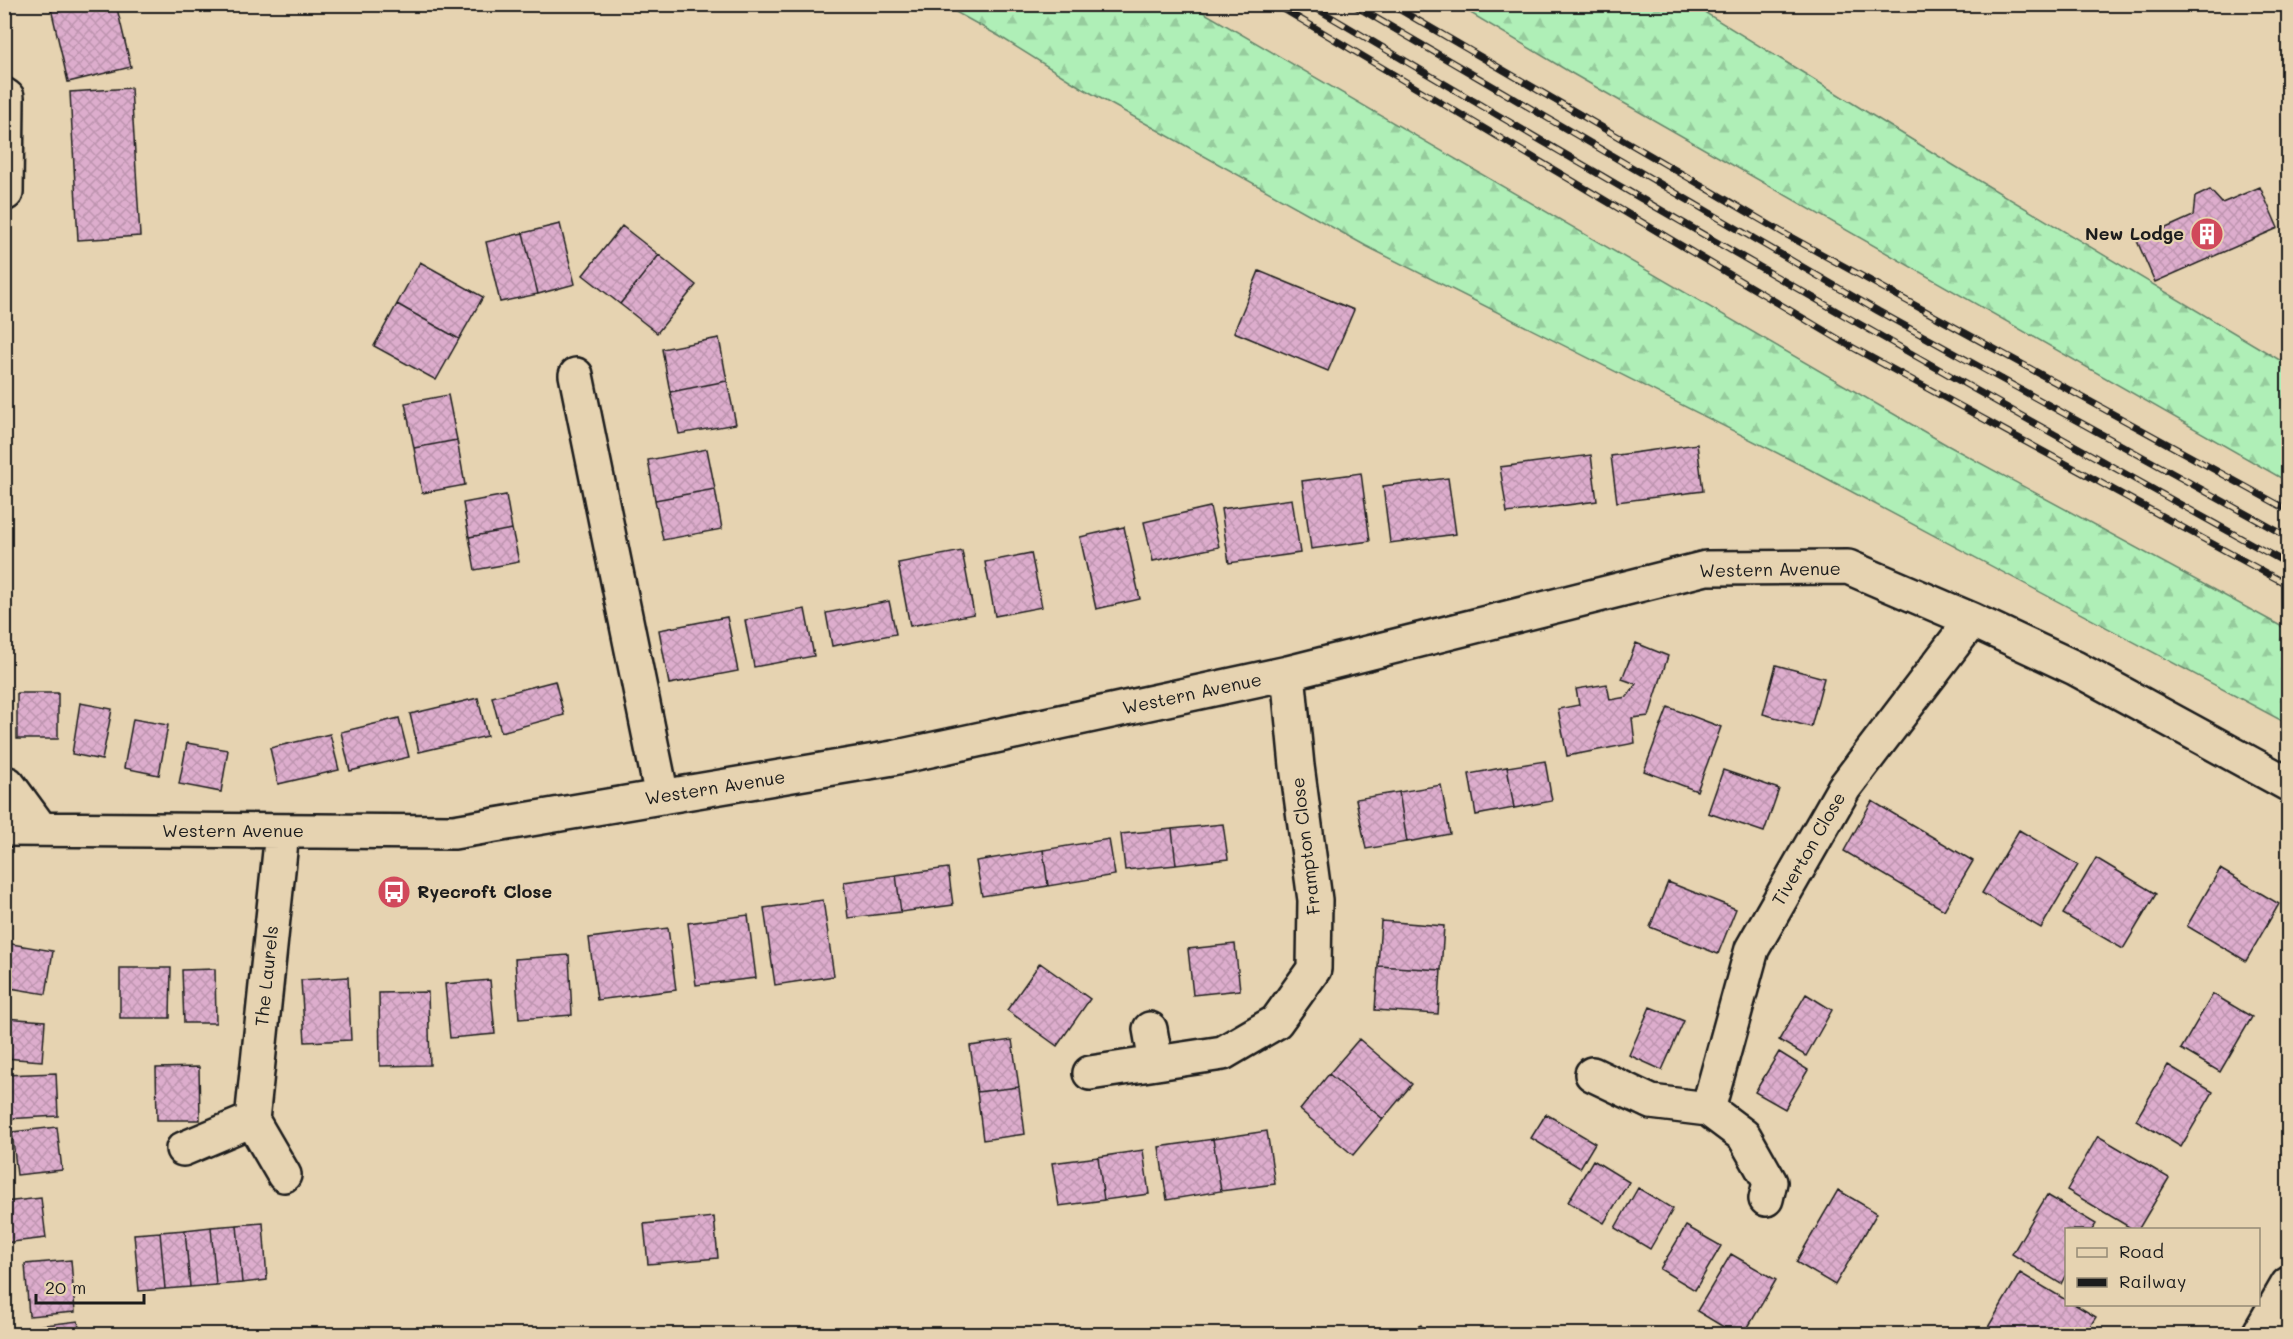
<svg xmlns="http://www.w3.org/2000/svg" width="2293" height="1339" font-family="Mali,sans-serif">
  <defs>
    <pattern id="forest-firs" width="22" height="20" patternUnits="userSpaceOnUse" patternTransform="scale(1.5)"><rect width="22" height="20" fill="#afefb7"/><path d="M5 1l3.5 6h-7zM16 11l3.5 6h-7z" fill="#96cc9d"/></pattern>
    <pattern id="building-cross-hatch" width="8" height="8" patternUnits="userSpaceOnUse" patternTransform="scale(1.5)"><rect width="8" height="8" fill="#ddadcd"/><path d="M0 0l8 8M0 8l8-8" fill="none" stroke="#bd94af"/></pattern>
  </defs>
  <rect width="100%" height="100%" fill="#e6d3b1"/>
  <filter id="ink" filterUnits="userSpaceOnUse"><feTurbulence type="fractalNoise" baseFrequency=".0167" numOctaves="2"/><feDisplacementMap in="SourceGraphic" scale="12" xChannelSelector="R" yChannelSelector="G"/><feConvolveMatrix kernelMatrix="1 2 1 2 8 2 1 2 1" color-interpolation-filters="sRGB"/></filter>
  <g filter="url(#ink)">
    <path fill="url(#forest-firs)" stroke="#66866a" stroke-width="1.5" d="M943,5h248l756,440 341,185v94l-479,-255 -443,-223 -284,-158 -83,-52z
      M1457,5h236l260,160 335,200v117l-715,-408z"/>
    <path fill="url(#building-cross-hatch)" stroke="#1c1c1c" stroke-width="1.5" d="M50,4h66l15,63 -63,15z
      M131,88l9,148 -62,4 -8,-148z
      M2260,187l18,41 -123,54 -18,-41 56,-25 2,-19 15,-7 12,13z
      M560,224l15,60 -37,10 -15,-61z
      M622,226l37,29 -39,49 -37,-29z
      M523,233l15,61 -38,8 -14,-60z
      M659,255l37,30 -39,48 -37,-29z
      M420,262l63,35 -24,42 -62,-35z
      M1259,271l95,39 -26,61 -94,-39z
      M397,304l62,35 -23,41 -62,-34z
      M719,338l8,43 -57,11 -8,-43z
      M727,381l9,43 -57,10 -9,-42z
      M448,395l9,45 -43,8 -9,-45z
      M457,440l8,45 -43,8 -8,-45z
      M1697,444l6,47 -86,11 -6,-46z
      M707,449l8,40 -60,11 -7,-40z
      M1591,455l6,46 -90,12 -7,-46z
      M1361,473l9,68 -59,8 -9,-68z
      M1448,478l8,56 -66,9 -7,-57z
      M715,489l7,40 -59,11 -8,-40z
      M506,495l6,34 -43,8 -6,-34z
      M1292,499l8,54 -71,10 -8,-54z
      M1210,507l9,40 -66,14 -9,-39z
      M1124,527l16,72 -44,10 -16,-72z
      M512,529l7,33 -44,8 -6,-33z
      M962,551l12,63 -64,12 -12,-63z
      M1031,553l11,54 -47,9 -10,-54z
      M889,601l7,33 -64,12 -6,-33z
      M805,609l9,47 -60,11 -9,-47z
      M727,617l11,54 -69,13 -10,-54z
      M1636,643l32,13 -19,60 -17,2 3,25 -68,13 -9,-47 21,-4 -3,-16 31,-5 3,16 17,-3 9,-13 -14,-5z
      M1776,665l48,13 -13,49 -48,-13z
      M555,681l9,34 -63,17 -9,-35z
      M17,693h41v46h-41z
      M478,698l9,38 -68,16 -9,-38z
      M80,703l32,6 -10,51 -30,-6z
      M1668,707l53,20 -24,64 -53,-20z
      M399,718l10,39 -59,14 -9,-39z
      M133,719l35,6 -9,50 -35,-7z
      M330,734l9,36 -61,14 -8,-36z
      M187,743l41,7 -7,42 -42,-8z
      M1545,761l7,40 -38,7 -7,-41z
      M1507,767l7,41 -38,7 -7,-41z
      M1723,770l56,19 -15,43 -56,-19z
      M1441,785l9,49 -43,8 -8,-50z
      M1399,792l8,50 -41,7 -10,-50z
      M1872,801l101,60 -29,49 -100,-59z
      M1223,824l5,35 -52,6 -4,-36z
      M1172,829l4,36 -51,5 -4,-36z
      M2019,830l59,35 -37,63 -59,-35z
      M1109,839l6,36 -67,11 -5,-36z
      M1043,850l5,36 -66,10 -6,-35z
      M2096,858l60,36 -33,55 -60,-35z
      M948,868l5,37 -52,7 -5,-37z
      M2220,869l59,35 -33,57 -59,-35z
      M896,875l5,37 -53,6 -4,-36z
      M1668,882l68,27 -18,45 -68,-27z
      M823,900l11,76 -59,9 -11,-77z
      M748,915l8,63 -60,7 -8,-62z
      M1381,921l63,5 -3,44 -63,-4z
      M668,928l8,62 -79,10 -8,-62z
      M6,943l47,8 -7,43 -42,-7z
      M1235,944l5,46 -47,5 -5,-46z
      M569,955l3,60 -53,4 -4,-60z
      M1040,963l50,36 -33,47 -50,-36z
      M1378,966l63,4 -3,44 -63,-4z
      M120,968h51l-1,50h-50z
      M215,969l1,54h-32l-2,-53z
      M348,977l3,63 -46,2 -4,-62z
      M490,980l5,54 -45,4 -5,-54z
      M428,992l2,73 -50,1 -1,-73z
      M1806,994l26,16 -26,46 -27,-16z
      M2213,994l39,23 -32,55 -39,-23z
      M1650,1007l34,14 -22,49 -33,-15z
      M4,1018l41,3 -3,40 -38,-3z
      M1359,1039l53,45 -29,35 -54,-45z
      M1012,1040l7,47 -42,5 -7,-46z
      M1779,1052l29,18 -23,39 -30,-17z
      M2168,1065l45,27 -32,55 -45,-27z
      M199,1067l1,53h-43l-1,-52z
      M56,1073l2,43 -52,3 -2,-44z
      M1329,1074l54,45 -30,36 -53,-45z
      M1019,1087l6,47 -42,6 -6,-48z
      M1546,1114l49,29 -15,25 -49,-30z
      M57,1127l5,43 -45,5 -5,-43z
      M1267,1131l8,53 -54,7 -8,-52z
      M2098,1136l71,42 -31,52h-4l-67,-40z
      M1213,1139l8,52 -54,9 -8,-53z
      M1143,1150l6,44 -45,6 -6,-43z
      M1098,1157l6,43 -45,6 -7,-43z
      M1593,1160l36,22 -25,41 -36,-21z
      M1638,1188l35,21 -23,40 -35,-21z
      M1838,1190l39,23 -42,72 -39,-23z
      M2047,1195l49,29 -4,6h-26v44l-5,10 -49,-30z
      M41,1198l5,40 -42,5v-41z
      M714,1217l4,41 -70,6 -4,-40z
      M263,1223l4,57 -25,3 -5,-58z
      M237,1225l5,58 -26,2 -5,-58z
      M1686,1226l35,20 -26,44 -35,-21z
      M211,1227l5,58 -26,2 -5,-57z
      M185,1230l5,57 -25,2 -5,-57z
      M160,1232l5,57 -26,2 -5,-57z
      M1731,1254l45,26 -32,54h-9l-38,-23z
      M71,1260l4,52 -46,4 -4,-52z
      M2020,1273l46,27v4h8l22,13 -11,17h-32l-9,-5 -3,5h-57z
      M78,1321l2,13h-49l-1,-7z
      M1421,1325l5,9h-24z"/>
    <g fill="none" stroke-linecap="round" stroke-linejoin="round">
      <defs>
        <path id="minor" d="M4,95l3,2 -1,96
          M576,375l86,422
          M4,784h4l33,45
          M4,829l450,3 439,-74 395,-85 418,-105 142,-1 124,53 103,48 213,116
          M282,832l-30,288 32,55
          M1150,1029l6,34
          M1090,1073l133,-20 53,-31 38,-53 1,-69 -18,-134 -9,-93
          M1592,1074l59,28 57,7
          M183,1149l69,-29
          M1766,1199l4,-17 -26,-46 -36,-27 44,-160 92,-161 128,-168
          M2259,1334l29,-50"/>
      </defs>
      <use href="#minor" stroke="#1c1c1c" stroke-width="38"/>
      <use href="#minor" stroke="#e6d3b1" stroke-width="33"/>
      <defs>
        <path id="rail" d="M1275,4l575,342 438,239
          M1309,4c324,192 650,379 979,560
          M1352,4l526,307 410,226
          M1390,4l397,231 501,275"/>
      </defs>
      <use href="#rail" stroke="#1c1c1c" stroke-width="7"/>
      <use href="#rail" stroke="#e6d3b1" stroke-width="4.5" stroke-dasharray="14" stroke-linecap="butt"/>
    </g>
  </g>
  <defs>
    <symbol id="building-disc" viewBox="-11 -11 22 22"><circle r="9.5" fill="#d1495b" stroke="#e6d3b1"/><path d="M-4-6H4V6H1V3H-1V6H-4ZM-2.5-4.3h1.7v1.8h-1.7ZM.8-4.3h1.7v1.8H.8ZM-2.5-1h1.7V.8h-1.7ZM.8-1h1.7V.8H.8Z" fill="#fff"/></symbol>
    <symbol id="bus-disc" viewBox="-11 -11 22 22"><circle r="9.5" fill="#d1495b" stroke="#e6d3b1"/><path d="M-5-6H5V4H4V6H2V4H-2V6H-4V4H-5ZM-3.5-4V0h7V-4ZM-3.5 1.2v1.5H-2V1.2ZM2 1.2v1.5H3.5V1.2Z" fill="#fff"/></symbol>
  </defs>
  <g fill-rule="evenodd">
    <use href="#building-disc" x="2188" y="215" width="38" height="38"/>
    <use href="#bus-disc" x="375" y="873" width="38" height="38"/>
  </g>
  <g text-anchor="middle" stroke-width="4.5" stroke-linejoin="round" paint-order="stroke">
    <g font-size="18" font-weight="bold" fill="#1c1c1c" stroke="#e6d3b1" text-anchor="end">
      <text x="2184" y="240">New Lodge</text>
      <text x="417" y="898" text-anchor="start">Ryecroft Close</text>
    </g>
    <g font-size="18" fill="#1c1c1c" stroke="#e6d3b1">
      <text transform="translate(1770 570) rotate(-1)" y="6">Western Avenue</text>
      <text transform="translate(1192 694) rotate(-12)" y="6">Western Avenue</text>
      <text transform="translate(715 788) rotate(-9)" y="6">Western Avenue</text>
      <text x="233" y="837">Western Avenue</text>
      <text transform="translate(1306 846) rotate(-97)" y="6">Frampton Close</text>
      <text transform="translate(1809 849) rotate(-60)" y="6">Tiverton Close</text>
      <text transform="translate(267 976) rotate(-84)" y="6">The Laurels</text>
    </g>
  </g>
  <rect width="2293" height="1339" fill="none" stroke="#e6d3b1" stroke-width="24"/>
  <rect x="12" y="12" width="2269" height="1315" fill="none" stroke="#1c1c1c" stroke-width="2" filter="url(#ink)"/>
  <rect x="2065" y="1228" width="195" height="78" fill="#e6d3b1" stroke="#958a75" stroke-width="1.5"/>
  <rect x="2077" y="1248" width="30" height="9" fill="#e6d3b1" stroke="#958a75" stroke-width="1.5"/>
  <text x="2119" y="1258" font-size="18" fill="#1c1c1c">Road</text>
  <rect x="2077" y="1278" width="30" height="9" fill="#1c1c1c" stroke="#958a75" stroke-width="1.5"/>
  <text x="2119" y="1288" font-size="18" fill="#1c1c1c">Railway</text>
  <path d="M36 1294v9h108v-9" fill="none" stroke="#1c1c1c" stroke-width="3"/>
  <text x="45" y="1294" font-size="18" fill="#1c1c1c" stroke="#e6d3b1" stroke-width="4.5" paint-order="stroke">20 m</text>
</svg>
